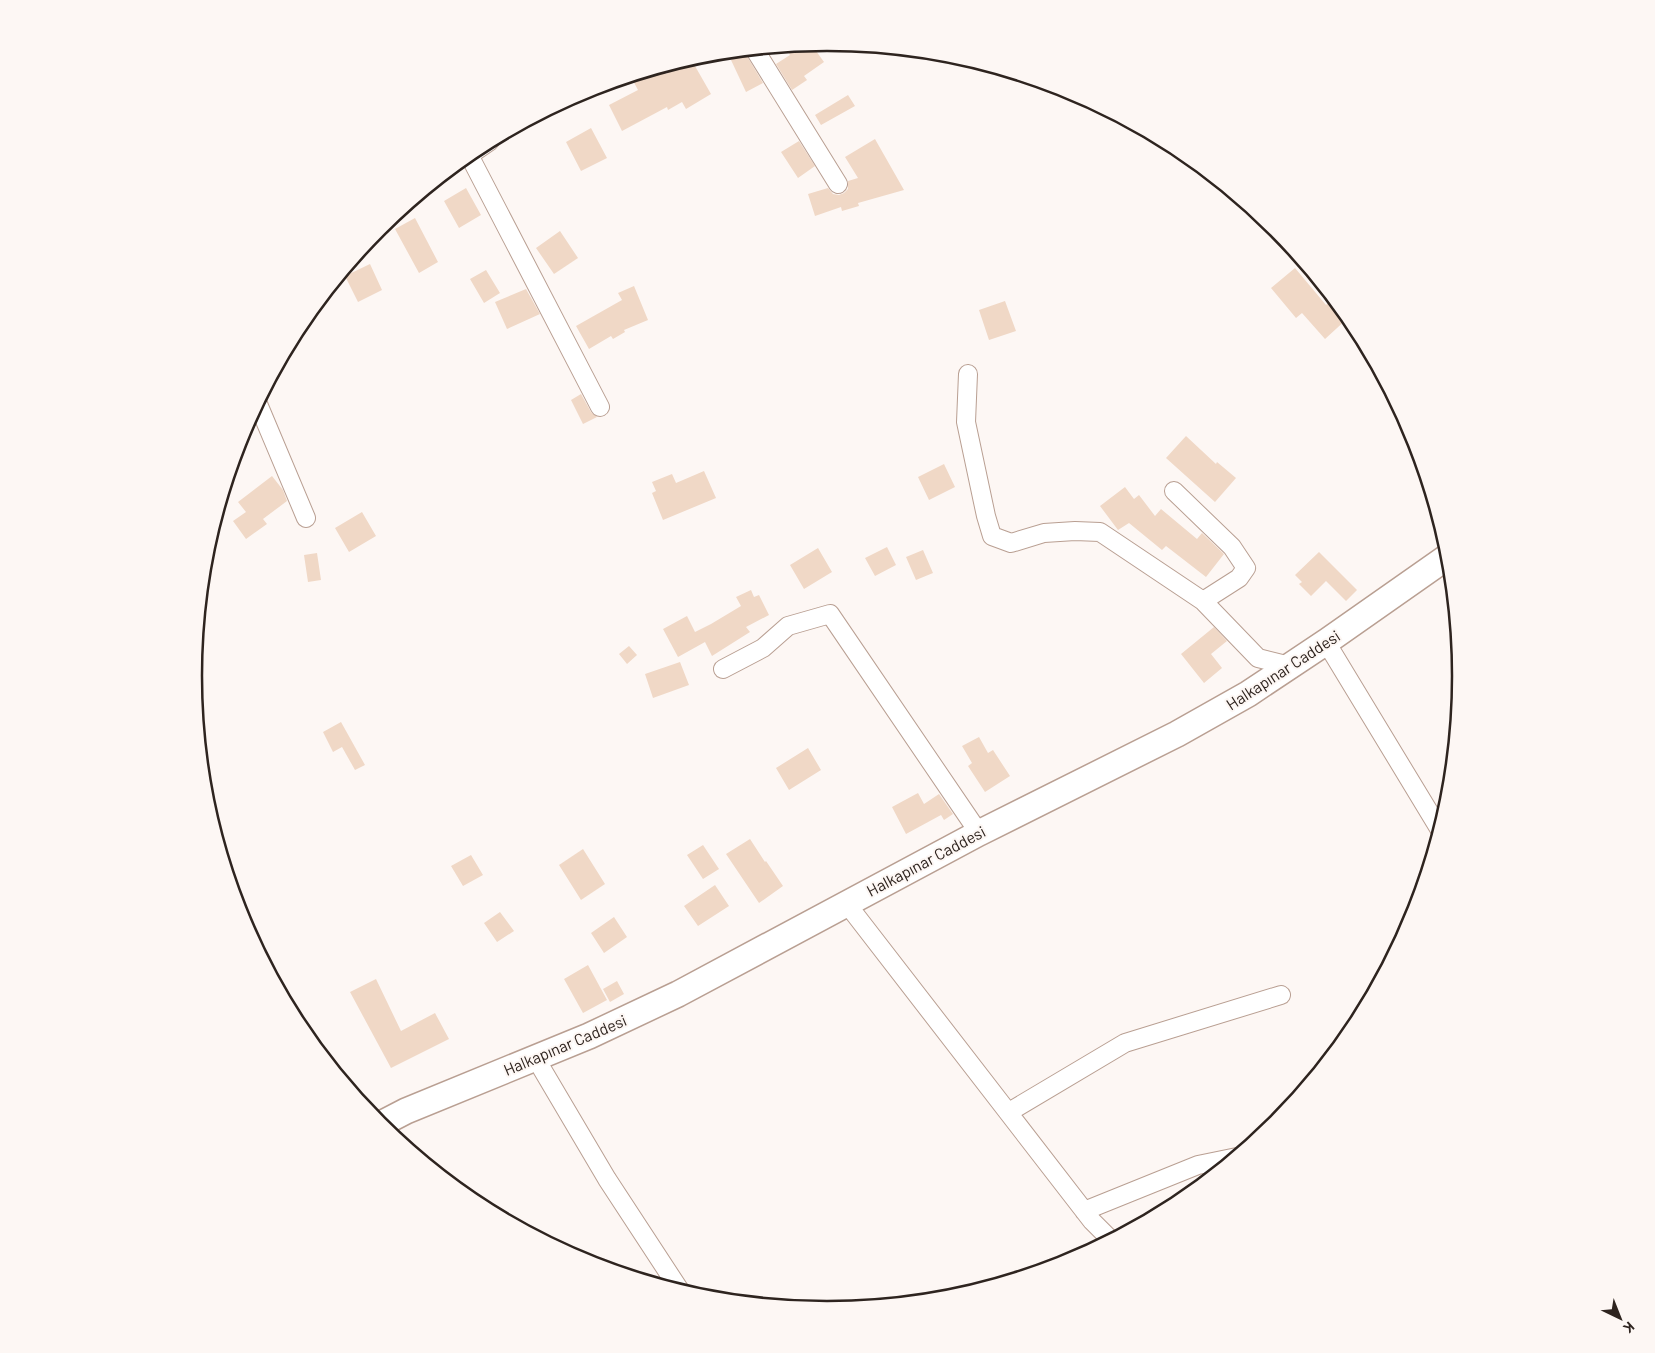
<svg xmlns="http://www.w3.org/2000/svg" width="1655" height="1353" font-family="Barlow,sans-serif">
  <rect width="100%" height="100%" fill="#fdf7f4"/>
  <path fill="#f0d8c6" d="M811,44l13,18 -20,14 3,4 -15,10 -16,-26 14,-9 -5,-8z
    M745,53l18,30 -17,9 -15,-32z
    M691,59l20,35 -25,15 -4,-7 -14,8 -1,-3 -45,24 -13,-26 29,-15 -7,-13 12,-4 2,5 18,-10 3,6z
    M848,95l7,11 -34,19 -6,-10z
    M591,128l16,30 -26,13 -15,-29z
    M875,139l29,51 -46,13 1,3 -17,5 -1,-4 -26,9 -7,-22 20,-6 5,6 6,1 5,-2 4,-4v-8l10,-3 -13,-21z
    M799,141l16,25 -17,12 -17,-26z
    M466,188l15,27 -22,13 -15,-27z
    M415,218l23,44 -19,11 -24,-44z
    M560,231l18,27 -24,16 -18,-26z
    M370,264l12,26 -24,12 -13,-26z
    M1295,268l31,37 6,-6 16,19 -23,21 -23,-26 -6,5 -25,-30z
    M486,270l14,23 -16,10 -14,-24z
    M634,286l14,34 -24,10 1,2 -12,7 -2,-3 -22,13 -13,-23 46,-26 -4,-7z
    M526,289l14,25 -33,15 -12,-27z
    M1005,301l11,30 -27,9 -10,-30z
    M581,394l10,18 6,5 -14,7 -12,-24z
    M1186,436l30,28 1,-2 19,16 -21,24 -49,-44z
    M944,464l11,23 -26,13 -11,-23z
    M704,471l12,27 -53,22 -11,-27 4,-2 -4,-9 20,-8 4,9z
    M272,476l11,14 4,11 -24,18 4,5 -21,15 -13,-18 13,-9 -8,-10z
    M1125,487l9,12 5,-4 16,21 6,-7 36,30 5,-6 22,21 -18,23 -40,-31 -4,4 -33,-27 -11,7 -18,-24z
    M362,512l14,24 -27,16 -14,-24z
    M887,547l9,18 -21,11 -10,-18z
    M818,548l14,24 -28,17 -14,-24z
    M923,550l10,23 -17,7 -10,-23z
    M1319,552l38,38 -11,11 -20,-20 -15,15 -12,-12 3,-2 -7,-7z
    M317,553l4,27 -13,2 -4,-27z
    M751,590l3,7 5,-2 10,20 -23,12 4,5 -38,24 -7,-14 -27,15 -15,-28 24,-13 8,16 16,-8 30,-18 -5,-9z
    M1214,627l13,14 -16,13 11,14 -18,15 -23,-29z
    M629,646l8,9 -10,9 -8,-10z
    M680,662l9,23 -36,13 -8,-24z
    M341,722l24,43 -10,5 -13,-23 -9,5 -10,-20z
    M979,737l9,16 5,-3 17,26 -25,16 -17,-26 4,-3 -10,-17z
    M808,748l13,22 -32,20 -13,-22z
    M918,793l6,11 15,-10 14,20 -9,6 -3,-5 -35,19 -14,-27z
    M750,839l15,23 1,-1 17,25 -24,17 -33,-49z
    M703,845l16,24 -16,10 -16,-24z
    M583,849l22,35 -24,16 -22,-35z
    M471,855l12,20 -20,11 -12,-20z
    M715,885l14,21 -31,20 -14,-20z
    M500,912l14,19 -17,11 -13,-19z
    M614,917l13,20 -23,16 -13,-20z
    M588,965l19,35 -24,13 -19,-34z
    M376,979l25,52 34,-18 14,26 -58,29 -41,-76z
    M617,981l7,13 -14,8 -7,-13z"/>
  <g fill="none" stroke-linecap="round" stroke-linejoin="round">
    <defs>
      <path id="street" d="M755,50l83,134
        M469,155l131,252
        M468,156l22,-15
        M968,374l-2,48 20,94 6,20 19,7 33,-10 31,-2 25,1 103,69 55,57 32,8
        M258,404l48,114
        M1174,491l58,56 14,21 -7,10 -36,23
        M1326,642l114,188
        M723,669l40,-21 25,-22 42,-12 149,219
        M847,904l245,317 19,19
        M542,1069l65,110 74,113
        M1009,1112l116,-69 156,-48
        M1084,1211l114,-46 39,-8"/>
      <path id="secondary" d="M379,1125l27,-14 183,-75 89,-42 301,-161 198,-99 71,-40 78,-52 124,-87"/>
    </defs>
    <use href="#street" stroke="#b99f92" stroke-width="20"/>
    <use href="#secondary" stroke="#b99f92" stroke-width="28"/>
    <use href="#street" stroke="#fff" stroke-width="18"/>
    <use href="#secondary" stroke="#fff" stroke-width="25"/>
  </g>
  <g text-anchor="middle" stroke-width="4" stroke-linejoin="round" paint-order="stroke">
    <g font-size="16" fill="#2e241f" stroke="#fdf7f4">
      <text transform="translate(1283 670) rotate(-33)" y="6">Halkapınar Caddesi</text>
      <text transform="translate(926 861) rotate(-28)" y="6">Halkapınar Caddesi</text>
      <text transform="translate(565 1045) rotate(-23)" y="6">Halkapınar Caddesi</text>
    </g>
  </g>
  <path d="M0 0H1655V1353H0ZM202 676a625 625 0 1 1 1250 0a625 625 0 1 1-1250 0Z" fill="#fdf7f4" fill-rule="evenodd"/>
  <path fill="none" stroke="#2e241f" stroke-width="2.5" d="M202 676a625 625 0 1 1 1250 0a625 625 0 1 1-1250 0Z"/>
  <g transform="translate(1620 1318) rotate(137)" stroke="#fdf7f4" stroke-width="4" paint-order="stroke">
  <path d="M0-4L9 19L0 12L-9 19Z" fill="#2e241f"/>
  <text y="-8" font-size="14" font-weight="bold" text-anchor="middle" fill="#2e241f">K</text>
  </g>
</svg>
